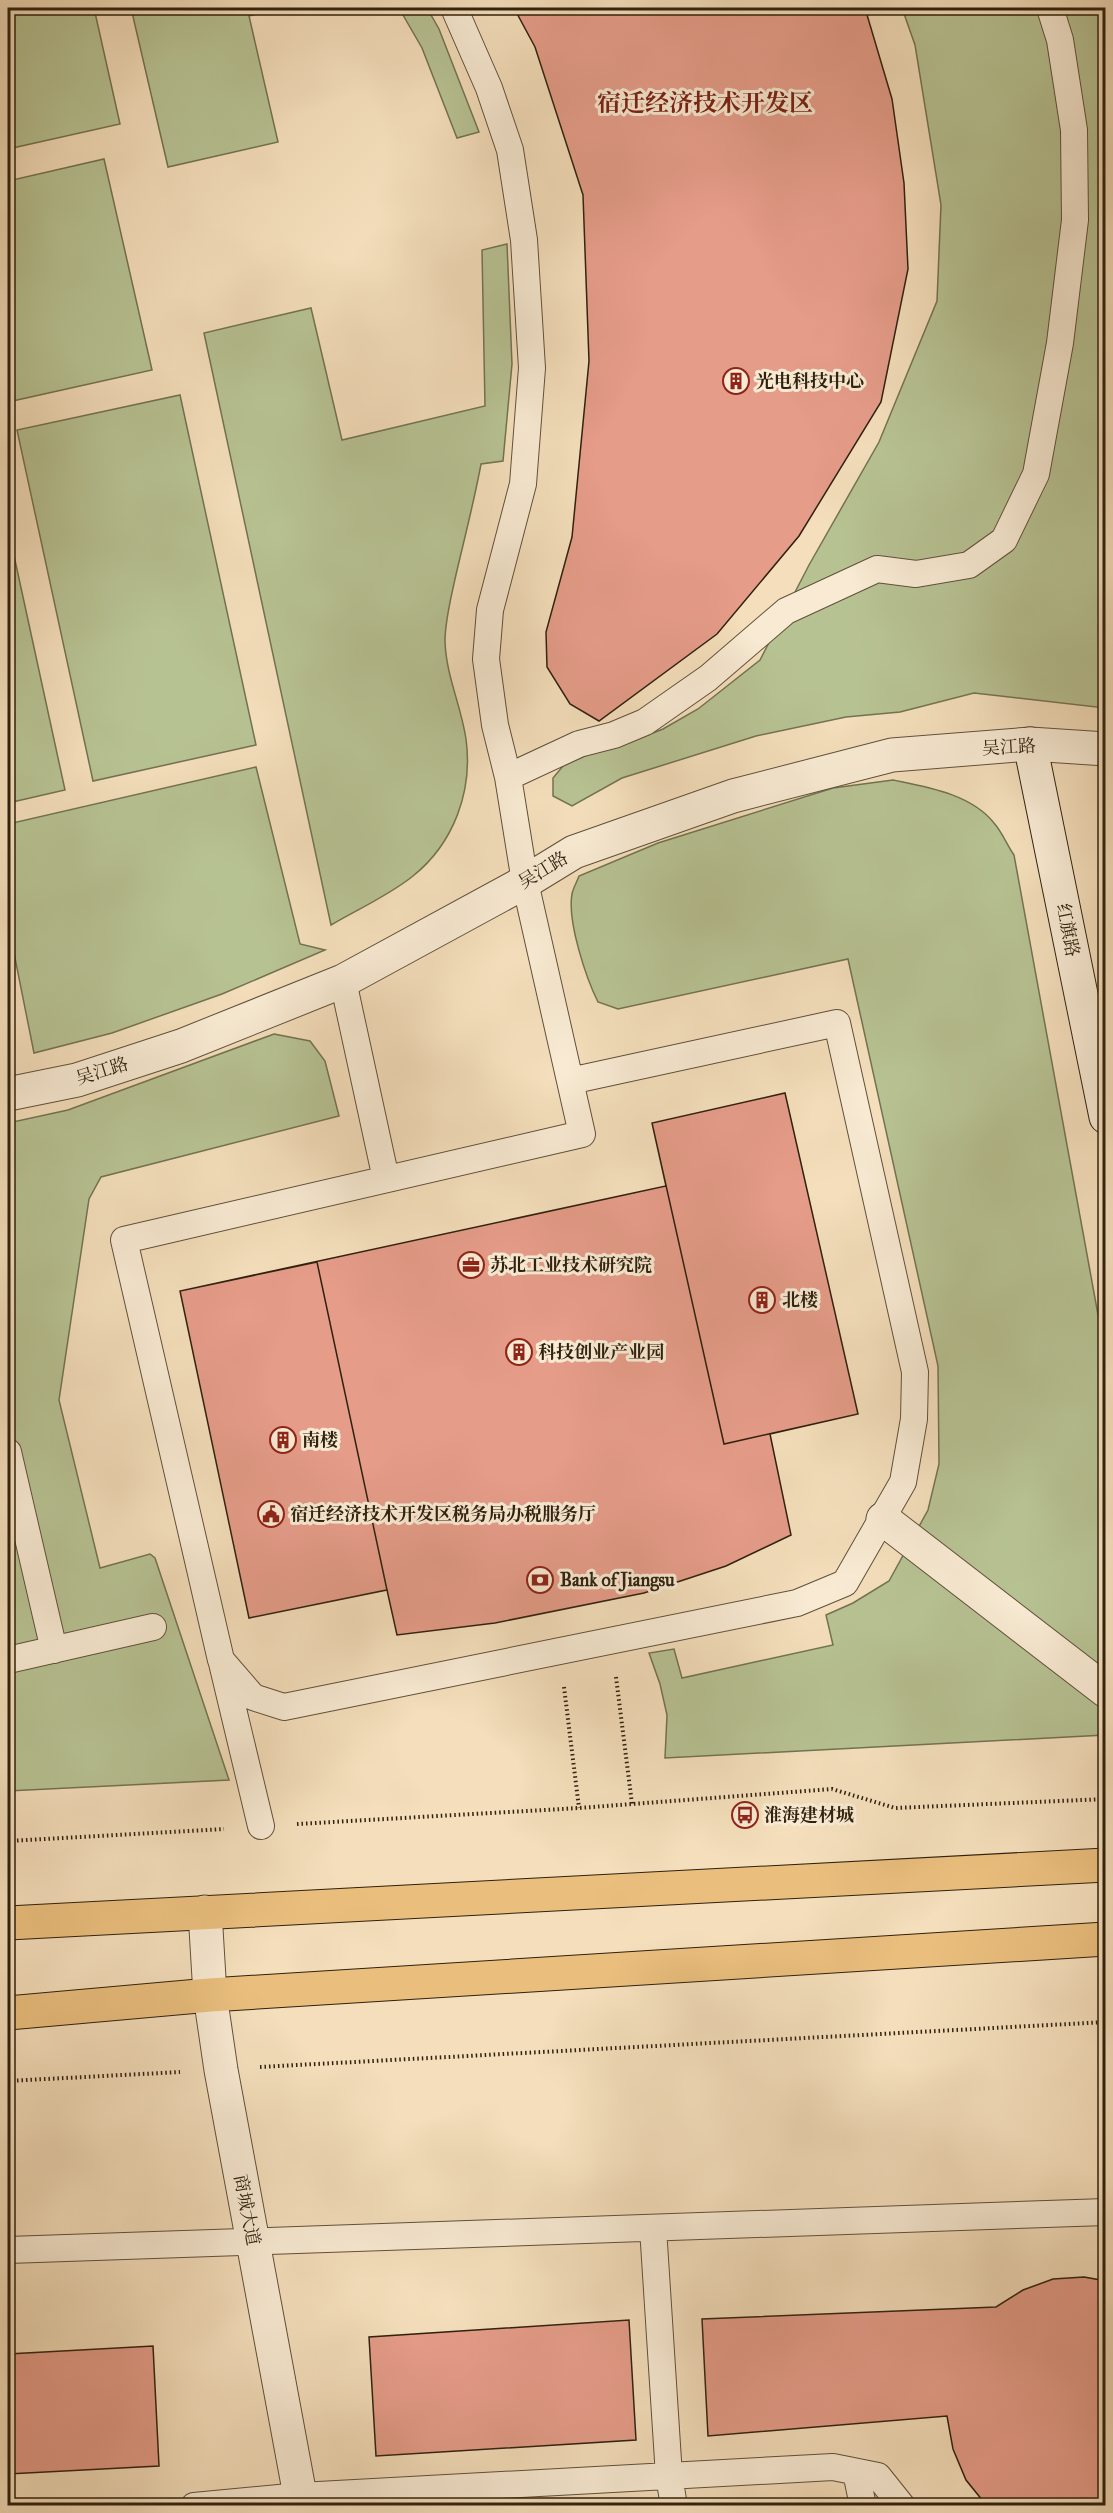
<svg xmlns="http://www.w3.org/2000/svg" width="1113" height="2513" font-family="'IM FELL Great Primer','Noto Serif SC',serif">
  <rect width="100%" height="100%" fill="#f4debb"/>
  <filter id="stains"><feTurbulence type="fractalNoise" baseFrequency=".00333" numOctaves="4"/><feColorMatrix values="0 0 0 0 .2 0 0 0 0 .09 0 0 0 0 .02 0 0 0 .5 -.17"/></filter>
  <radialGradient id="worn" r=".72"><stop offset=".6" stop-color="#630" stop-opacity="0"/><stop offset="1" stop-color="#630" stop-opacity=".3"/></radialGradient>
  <path fill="#b7c293" stroke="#737251" stroke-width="1.5" d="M8,8h86l26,116 -112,25z
    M131,8h152l-34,8 29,126 -110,25z
    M399,8h28l12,21 40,103 -22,6 -35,-90z
    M902,8h203v700l-131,-15 -74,19 -54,5 -90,19 -134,42 -50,28 -19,-10v-18l10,-12 26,-12 31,-8 43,-17 35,-20 62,-49 49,-95 70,-123 58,-141 4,-96 -26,-160z
    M104,159l48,211 -144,32v-221z
    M507,244l5,120 -9,97 -22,3c-7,38 -17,76 -26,115 -4,19 -10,42 -10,62 1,35 16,64 21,98 7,52 -12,104 -53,137 -25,20 -55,33 -82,49l-127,-592 107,-25 31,132 143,-34 -3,-156z
    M180,395l76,350 -163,36 -76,-351z
    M8,528l57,262 -57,13z
    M256,767l44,177 25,6 -103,44 -110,39 -78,20 -26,-130v-99z
    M893,780c34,7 78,14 101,43 8,9 13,22 20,32l91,498v382l-440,23 2,-43 -7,-31 -11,-31 25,-4 8,29 151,-33 -7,-30 27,-12 36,-22 39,-71 11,-46 -1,-98 -90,-407 -230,50 -20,-7c-12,-24 -31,-81 -26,-108 1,-6 5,-12 7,-18l79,-33 175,-55z
    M274,1034l36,7 15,20 14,55 -238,61 -12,22 -30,201 41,168 50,-14 5,4 74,222 -221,11v-668l60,-13z"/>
  <path fill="#e59c89" stroke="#2f210f" stroke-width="1.5" d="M514,8h351l27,91 12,84 4,86 -27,133 -82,134 -82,98 -118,87 -29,-17 -23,-37 -1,-35 26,-95 17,-176 -6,-166 -48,-148z
    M785,1093l73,321 -88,20 21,101 -65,31 -82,27 -149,30 -98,12 -10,-45 -138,28 -69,-327 486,-105 -14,-63z
    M785,1093l73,321 -134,30 -72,-321z
    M317,1262l70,328 -138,28 -69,-327z
    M1084,2277l22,4v225h-119l-21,-26 -13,-31 -6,-33 -239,20 -6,-117 294,-12 27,-17 30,-11z
    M629,2320l7,120 -260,16 -7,-119z
    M153,2346l6,120 -151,8v-120z"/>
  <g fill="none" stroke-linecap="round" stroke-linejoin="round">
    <defs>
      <path id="lane" d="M454,8l35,80 21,62 14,90 8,128 -9,116 -33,126 -4,49 9,66 13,52 17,105 57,252 -458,106 97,420 32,37 31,10 513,-104 48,-20 58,-101 11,-63 1,-47 -78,-349 -267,58
        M508,777l71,-33 35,-9 31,-13 63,-44 78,-67 91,-42 39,5 53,-9 35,-25 32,-66 24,-131 15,-123 -1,-90 -14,-90 -10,-32
        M343,981l43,198
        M8,1452l46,198
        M8,1660l145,-33
        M222,1663l39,163
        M653,2228l16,248 5,30
        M8,2250l1098,-38
        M856,2472l7,34
        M194,2506l106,-10 533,-29 45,9 24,30"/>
      <path id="street" d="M8,1094l69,-14 104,-34 162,-65 182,-99 49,-30 159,-56 159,-41 138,-11 76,5
        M883,1519l223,172
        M205,1912l5,83 11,75 81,436"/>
      <path id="secondary" d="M1030,744l76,373"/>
      <path id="highway" d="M8,1923l1098,-58
        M8,2013l202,-18 896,-56"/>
    </defs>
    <use href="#lane" stroke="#60503a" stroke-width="28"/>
    <use href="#street" stroke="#60503a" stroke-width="35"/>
    <use href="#secondary" stroke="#2f210f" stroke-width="35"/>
    <use href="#highway" stroke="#2f210f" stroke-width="35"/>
    <path stroke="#2f210f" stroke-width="4" stroke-dasharray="1.5 3" stroke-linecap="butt" d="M616,1677l16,127
      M564,1687l15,121
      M297,1824l282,-16 253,-19 63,19 211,-9
      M8,1841l216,-12
      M260,2067l846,-45
      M8,2081l172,-9"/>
    <use href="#lane" stroke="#f8ead3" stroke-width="26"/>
    <use href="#street" stroke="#f8ead3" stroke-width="33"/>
    <use href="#secondary" stroke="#f8ead3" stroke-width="33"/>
    <use href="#highway" stroke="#eabf7e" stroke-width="33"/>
  </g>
  <defs>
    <symbol id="building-ring" viewBox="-11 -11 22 22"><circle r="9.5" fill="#f8ead3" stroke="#8f2418" stroke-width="1.5"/><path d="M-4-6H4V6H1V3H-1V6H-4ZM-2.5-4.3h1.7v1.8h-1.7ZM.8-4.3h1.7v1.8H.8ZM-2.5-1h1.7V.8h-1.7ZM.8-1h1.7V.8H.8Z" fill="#8f2418"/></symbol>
    <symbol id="office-ring" viewBox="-11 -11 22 22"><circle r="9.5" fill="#f8ead3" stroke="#8f2418" stroke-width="1.5"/><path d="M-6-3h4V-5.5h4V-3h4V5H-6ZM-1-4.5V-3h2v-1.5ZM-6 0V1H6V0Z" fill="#8f2418"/></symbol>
    <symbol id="civic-ring" viewBox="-11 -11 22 22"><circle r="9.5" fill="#f8ead3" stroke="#8f2418" stroke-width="1.5"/><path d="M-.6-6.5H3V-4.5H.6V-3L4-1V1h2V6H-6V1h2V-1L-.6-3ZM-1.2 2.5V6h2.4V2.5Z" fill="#8f2418"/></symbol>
    <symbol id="bank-ring" viewBox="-11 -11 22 22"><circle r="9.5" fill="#f8ead3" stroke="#8f2418" stroke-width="1.5"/><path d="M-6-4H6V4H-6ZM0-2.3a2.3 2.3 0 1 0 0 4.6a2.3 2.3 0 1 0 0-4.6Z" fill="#8f2418"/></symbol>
    <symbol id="bus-ring" viewBox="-11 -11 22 22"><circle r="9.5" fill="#f8ead3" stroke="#8f2418" stroke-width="1.5"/><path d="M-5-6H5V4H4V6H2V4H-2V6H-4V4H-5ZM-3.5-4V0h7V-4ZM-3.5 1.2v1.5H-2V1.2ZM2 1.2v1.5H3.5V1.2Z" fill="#8f2418"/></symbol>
  </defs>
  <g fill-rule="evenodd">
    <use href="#building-ring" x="721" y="366" width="30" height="30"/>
    <use href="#office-ring" x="456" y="1250" width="30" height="30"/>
    <use href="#building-ring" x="747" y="1285" width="30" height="30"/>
    <use href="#building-ring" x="504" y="1337" width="30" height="30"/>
    <use href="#building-ring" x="268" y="1425" width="30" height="30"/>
    <use href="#civic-ring" x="256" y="1499" width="30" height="30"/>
    <use href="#bank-ring" x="525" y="1565" width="30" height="30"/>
    <use href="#bus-ring" x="730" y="1800" width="30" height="30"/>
  </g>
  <g text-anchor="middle" stroke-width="6" stroke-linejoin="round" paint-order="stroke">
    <g font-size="18" font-weight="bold" fill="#2f210f" stroke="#f8ead3" text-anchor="start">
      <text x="756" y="387">光电科技中心</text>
      <text x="490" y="1271">苏北工业技术研究院</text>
      <text x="782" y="1306">北楼</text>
      <text x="538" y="1358">科技创业产业园</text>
      <text x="302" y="1446">南楼</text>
      <text x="290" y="1520">宿迁经济技术开发区税务局办税服务厅</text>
      <text x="560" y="1586">Bank of Jiangsu</text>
      <text x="764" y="1821">淮海建材城</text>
    </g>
    <g font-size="18" fill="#2f210f" stroke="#f8ead3">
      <text transform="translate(1009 747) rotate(-3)" y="6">吴江路</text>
      <text transform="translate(543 870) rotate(-31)" y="6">吴江路</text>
      <text transform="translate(1068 930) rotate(79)" y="6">红旗路</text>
      <text transform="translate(102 1071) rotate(-17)" y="6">吴江路</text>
      <text transform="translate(247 2210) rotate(79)" y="6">商城大道</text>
    </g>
    <g font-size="24" font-weight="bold" fill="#7a1f14" stroke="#f8ead3">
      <text x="705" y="111">宿迁经济技术开发区</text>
    </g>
  </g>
  <rect width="1113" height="2513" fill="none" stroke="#f4debb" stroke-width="30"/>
  <rect x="9" y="9" width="1095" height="2495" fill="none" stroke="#2f210f" stroke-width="3"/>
  <rect x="15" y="15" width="1083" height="2483" fill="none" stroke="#2f210f" stroke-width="1.5"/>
  <rect width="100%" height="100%" filter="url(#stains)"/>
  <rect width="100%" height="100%" fill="url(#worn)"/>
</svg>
